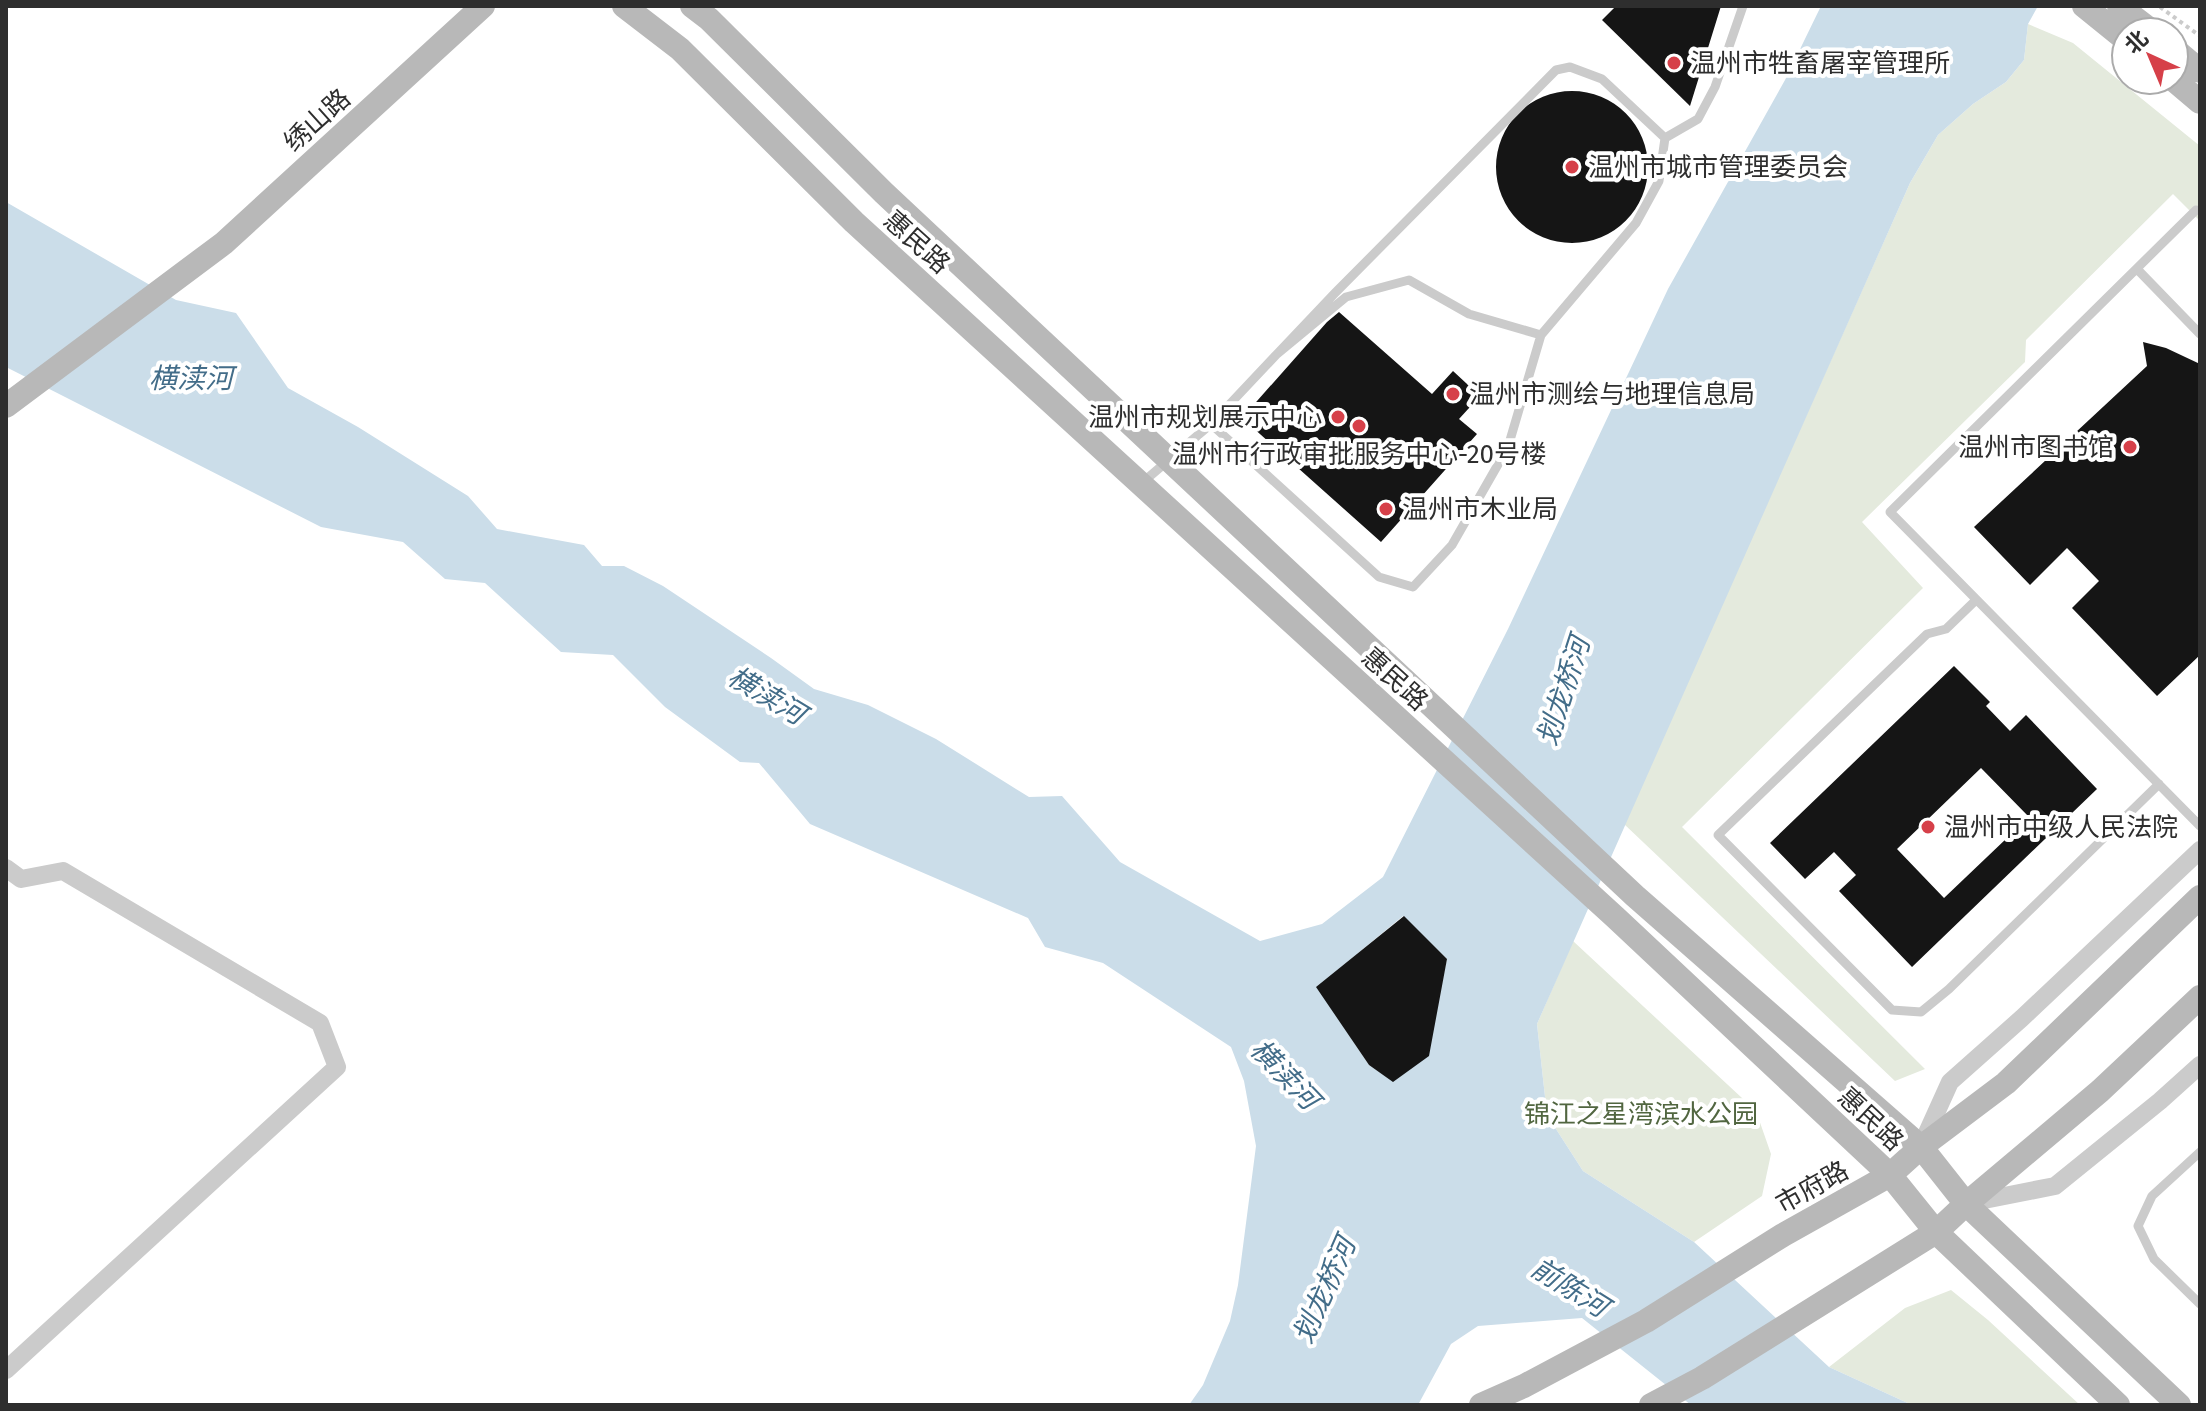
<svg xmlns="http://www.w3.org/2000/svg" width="2206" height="1411" font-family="'Fira Sans','Noto Sans SC',sans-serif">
  <rect width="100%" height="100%" fill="#fff"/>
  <path fill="#e4eadd" d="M2028,24l45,19 127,103v75l-27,-27 -147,146 -1,22 -163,160 61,66 -241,239 243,242 -30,12 -271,-257 286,-641 28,-48 35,-31 33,-22 18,-22z
    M1573,941l183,170 15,43 -9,42 -68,46 -111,-71 -36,-56 -10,-91z
    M1951,1290l37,30 92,85h-168l-83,-38 76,-59z"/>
  <path fill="#cbdde9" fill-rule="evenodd" d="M1821,6h217l-10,18 -4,36 -18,22 -33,22 -35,31 -28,48 -373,841 10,91 36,56 111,71 135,125 83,38h-221l-109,-87 -104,8 -27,18 -33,61h-229l14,-20 27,-64 8,-36 18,-139 -12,-65 -13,-34 -128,-84 -58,-16 -17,-29 -218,-94 -51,-61 -19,-1 -75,-55 -52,-52 -52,-3 -76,-69 -40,-4 -42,-37 -82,-15 -315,-160v-165l170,98 60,13 52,75 70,39 110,69 29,33 87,16 18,21h22l39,20 108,72 43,31 54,16 68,34 93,58 33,-1 58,66 140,79 62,-17 61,-47 125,-248 160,-340 117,-209zM1403,916l44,43 -15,70 -39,52 -24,-16 -52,-78z"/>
  <path fill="#151515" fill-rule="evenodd" d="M1616,6h105l-31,100 -88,-86z
    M1496 167a76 76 0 1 1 152 0a76 76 0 1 1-152 0Z
    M1339,312l93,82 21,-23 27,25 -21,23 18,15 -96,108 -139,-124 85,-96z
    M2143,342l23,6 34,16v291l-43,41 -85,-88 27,-27 -32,-33 -37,37 -56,-58 173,-161z
    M1954,666l36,36 -4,4 24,25 16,-16 71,74 -185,178 -73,-76 17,-16 -22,-23 -29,27 -35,-36zM1981,768l48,49 -85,81 -47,-49z
    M1404,916l43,43 -18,97 -36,26 -24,-17 -53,-78z"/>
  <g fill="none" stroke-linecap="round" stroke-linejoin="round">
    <path stroke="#cbcbcb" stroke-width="4" stroke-dasharray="4 4" stroke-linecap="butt" d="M2160,7l40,29"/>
    <path stroke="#cbcbcb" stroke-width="9" d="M1665,138l33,-19 17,-32 28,-81
      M2196,210l-306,302 310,314
      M2137,269l63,65
      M1211,424l168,153 34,10 39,-42 56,-98 33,-112
      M1143,482l68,-58 66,-70 69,-57 63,-17 60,34 72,21 95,-112 23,-42 6,-43 -63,-59 -32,-12 -14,3 -221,223 -58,61
      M1976,600l-30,29 -19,5 -209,201 174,175 29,2 28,-23 210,-205
      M2200,1152l-48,44 -14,30 16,33 46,45"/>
    <path stroke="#cbcbcb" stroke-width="18" d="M6,868l15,11 42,-8 257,152 17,44 -331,303
      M1922,1144l28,-62 72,-64 178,-168
      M1969,1203l86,-17 105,-85 40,-36"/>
    <path stroke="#b8b8b8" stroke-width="24" d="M624,6l56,43 174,173 761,695 275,258 46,57 182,173
      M692,6l17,13 175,174 751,703 286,251 45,57 213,201
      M2084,6l42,34
      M2119,6l34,26
      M2174,49l26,22
      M2174,80l26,22
      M6,406l218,-163 259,-237
      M1481,1405l43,-19 122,-65 137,-86 107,-60 31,-28 85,-64 194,-186
      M1651,1405l51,-27 234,-146 30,-28 134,-113 100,-94"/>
  </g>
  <g fill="#d64049" stroke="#fff" stroke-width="3">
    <circle cx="1674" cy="63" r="8"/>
    <circle cx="1572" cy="167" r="8"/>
    <circle cx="1453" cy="394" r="8"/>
    <circle cx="1338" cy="417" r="8"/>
    <circle cx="1359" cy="426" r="8"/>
    <circle cx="2130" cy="447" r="8"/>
    <circle cx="1386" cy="509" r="8"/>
    <circle cx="1928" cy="827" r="8"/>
  </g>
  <g text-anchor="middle" stroke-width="8" stroke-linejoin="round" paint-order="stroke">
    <g font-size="26" fill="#2e2e2e" stroke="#fff" text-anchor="start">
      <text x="1690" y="72">温州市牲畜屠宰管理所</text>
      <text x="1588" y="176">温州市城市管理委员会</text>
      <text x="1469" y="403">温州市测绘与地理信息局</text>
      <text x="1322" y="426" text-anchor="end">温州市规划展示中心</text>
      <text x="2114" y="456" text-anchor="end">温州市图书馆</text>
      <text x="1359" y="463" text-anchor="middle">温州市行政审批服务中心-20号楼</text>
      <text x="1402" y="518">温州市木业局</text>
      <text x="1944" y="836">温州市中级人民法院</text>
    </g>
    <g font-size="26" fill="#2e2e2e" stroke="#fff">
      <text transform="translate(317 120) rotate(-42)" y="9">绣山路</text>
      <text transform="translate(917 242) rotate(42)" y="9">惠民路</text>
      <text transform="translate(1395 679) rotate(42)" y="9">惠民路</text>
      <text transform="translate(1871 1119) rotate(43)" y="9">惠民路</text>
      <text transform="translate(1812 1187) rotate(-29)" y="9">市府路</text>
    </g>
    <g font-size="26" fill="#516640" stroke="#fff">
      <text x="1641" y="1123">锦江之星湾滨水公园</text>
    </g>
    <g font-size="28" font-style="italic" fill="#436d89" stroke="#fff">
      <text x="191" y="388">横渎河</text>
      <text transform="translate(1563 691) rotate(-72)" y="10">划龙桥河</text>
      <text transform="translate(767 695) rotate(31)" y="10">横渎河</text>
      <text transform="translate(1285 1074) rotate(46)" y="10">横渎河</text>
      <text transform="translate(1570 1287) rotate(32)" y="10">前陈河</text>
      <text transform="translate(1324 1290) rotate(-66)" y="10">划龙桥河</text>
    </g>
  </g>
  <rect width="2206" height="1411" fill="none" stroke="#2e2e2e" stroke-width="16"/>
  <g transform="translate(2150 56) rotate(316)"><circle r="38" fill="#ffffff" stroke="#ababab" stroke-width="2"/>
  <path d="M0-6L14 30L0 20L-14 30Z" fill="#d64049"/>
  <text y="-12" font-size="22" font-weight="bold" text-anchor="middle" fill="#2e2e2e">北</text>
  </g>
</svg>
